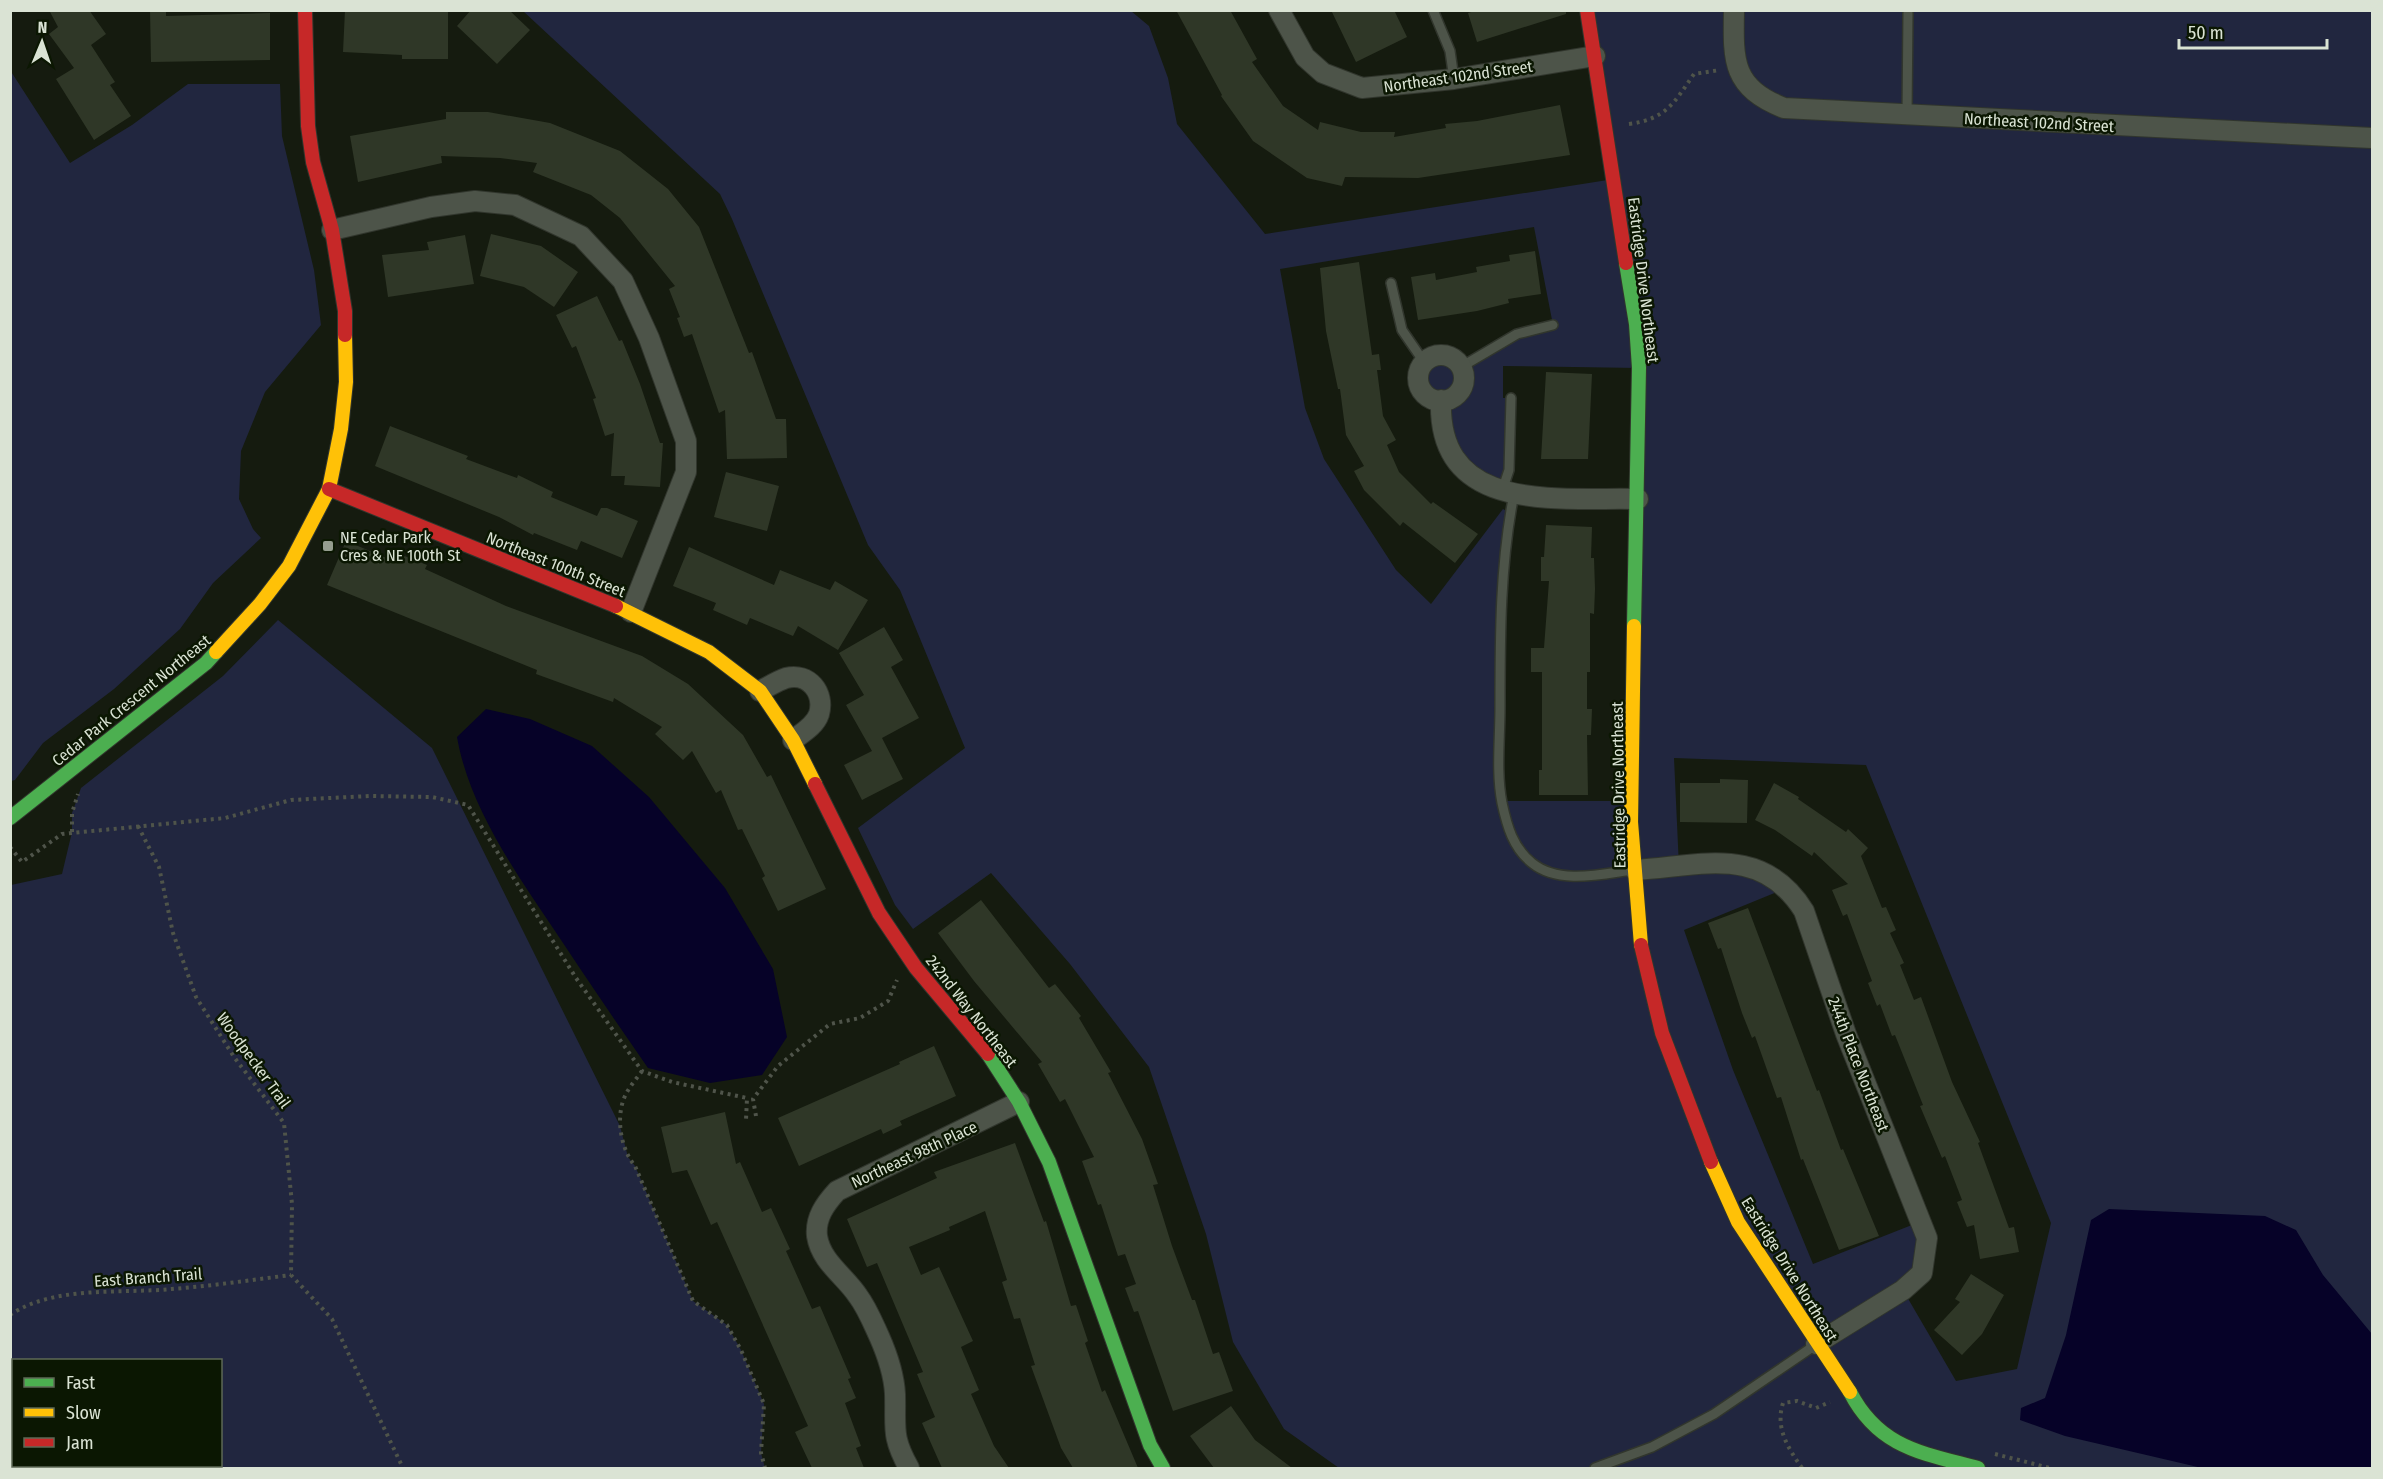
<svg xmlns="http://www.w3.org/2000/svg" width="2383" height="1479" font-family="'Fira Sans Condensed',sans-serif">
  <rect width="100%" height="100%" fill="#151b0f"/>
  <path fill="#21263f" fill-rule="evenodd" d="M523,11h608l18,15 19,52 9,46 88,110 349,-55 -27,-168h785v1457h-1033l-55,-39 -51,-87 -27,-108 -57,-167 -79,-103 -79,-91 -78,56 -18,-24 -37,-77 107,-80 -65,-158 -32,-45 -136,-326 -12,-25zM1534,227l19,98 -59,22 -32,20c-26,-33 -64,10 -30,31l41,78 29,15 7,-21 2,-72h-8v-32l136,2 -8,433h-129l1,-229 7,-59 -7,-4 -72,95 -35,-34 -72,-111 -19,-51 -25,-139zM1674,758l192,7 185,458 -34,146 -61,12 -53,-91 24,-52 -5,-17 -109,43 -80,-194 -49,-140 103,-42 -59,-25 -49,4z
    M10,70l60,93 62,-38 56,-41h92l2,52 32,134 7,55 -56,67 -24,59 -2,48 14,30 8,9 -48,45 -33,46 -66,60 -71,54 -28,37 -4,1z
    M278,620l154,128 188,378 8,31 7,9 58,135 34,24 14,25 23,54 -3,49 4,15h-754v-583l51,-11 10,-42v-19l9,-25 142,-112zM14,1360h206v106h-206z"/>
  <path fill="#060228" d="M486,709l44,10 62,27 57,51 76,91 48,81 14,68 -25,38 -52,8 -62,-15c-32,-46 -64,-93 -95,-140 -39,-58 -84,-122 -96,-191z
    M2109,1209l156,7 31,14 27,45 49,59v134h-170l-137,-32 -45,-16 1,-12 24,-10 21,-63 25,-115z"/>
  <path fill="#2f3727" d="M49,10h40l17,24 -15,11 24,37 -5,3 21,31 -37,24 -38,-61 18,-11 -25,-34 9,-7z
    M150,10h16v6l104,-3v47l-119,2z
    M345,10h103v49h-46v-4l-59,-3z
    M471,10h38l21,20 -33,34 -40,-38z
    M1176,10h54l27,49 -5,3 31,44 35,24 2,-8 41,10h34l-1,5 52,-9 -1,-4 32,-3 83,-16 10,50 -152,23 -73,-1 -3,9 -35,-8 -54,-37 -32,-45 1,-1z
    M1331,10h63l13,27 -51,25z
    M1478,10h88v4l-89,28 -9,-29z
    M446,112h42l62,11 70,28 48,38 31,38 50,126 3,-1 24,67h10l1,39 -60,1 -2,-49 -6,3 -27,-79 -8,3 -7,-19 3,-1 -11,-28 6,-3 -55,-68 -29,-23 -58,-23 4,-9 -37,-5 -59,-2 1,7 -84,19 -8,-46 96,-17z
    M491,234l50,12 37,26 -24,35 -30,-20 -44,-11z
    M465,235l9,49 -86,13 -6,-42 47,-5 -2,-8z
    M1535,251l6,43 -33,5 1,4 -32,8 -59,9 -7,-43 24,-4 1,7 41,-8 -1,-5 34,-6 -1,-6z
    M1359,262l13,93 7,-1 2,16h-4l6,46 13,24 -9,5 12,27 32,32 2,-2 45,32 -23,29 -52,-41 -3,4 -36,-36 -10,-19 10,-5 -18,-31 -6,-46h-2l-12,-58 -6,-63z
    M597,296l22,45 3,-1 18,44 20,59h3l-3,44 -36,-2 1,-9h-14l3,-43 -9,3 -12,-37 3,-1 -20,-52 -4,2 -16,-33z
    M1546,372l46,2 -4,85h-47z
    M390,426l78,30 -2,3 51,19 1,-3 35,17 -2,5 46,19 4,-8h6l31,13 -16,37 -41,-17 -4,9 -43,-17 -1,2 -34,-18 -124,-51z
    M726,472l53,14 -12,45 -53,-14z
    M1546,525l46,2 -1,31h3l1,31 -1,25 -4,-1v59h-3v37h5l-1,26h-4l1,60h-49v-25h3v-98h-11v-24h13l5,-67h-8v-24h3z
    M346,541l43,18 3,-8 35,14 -2,4 81,37 136,50 46,28 55,51 24,42 4,-2 55,114 -48,22 -16,-33 3,-2 -23,-47 -4,1 -17,-40 -5,3 -24,-42 -9,9 -28,-26 7,-7 -48,-29 -1,4 -77,-28 1,-4 -210,-85z
    M689,547l85,38 6,-15 50,20 5,-9 33,19 -30,50 -40,-24 -5,10 -43,-18 -3,7 -34,-15 3,-7 -43,-17z
    M884,627l19,33 -12,7 28,51 -37,20 21,41 -41,21 -18,-35 28,-14 -26,-46 18,-10 -25,-42z
    M1720,779l28,1 -1,43 -67,-1v-39h40z
    M1774,783l25,14 -1,2 48,33 2,-3 20,19 -7,8 21,52 4,-1 10,23 -6,3 14,30 -4,2 14,35 7,-3 31,85 28,60 -2,1 31,85 5,-1 5,25 -39,7 -6,-34 -7,2 -10,-25 5,-2 -17,-44 -3,2 -22,-52 3,-1 -28,-70 -3,1 -12,-32 -3,2 -9,-23 4,-2 -25,-67 -4,2 -11,-26 16,-6 -34,-32 -2,4 -37,-26 -20,-10z
    M981,900l68,88 6,-4 26,32 -2,2 32,54 -3,1 34,66 16,45 -5,1 19,61 20,54h3l18,54 6,-2 14,39 -60,20 -35,-100 -4,1 -9,-24 11,-4 -11,-30 -7,2 -17,-52 -3,1 -16,-44 12,-4 -29,-58 -5,3 -22,-38 4,-2 -68,-81 -36,-48z
    M1748,908l69,183 2,-1 22,60 2,-1 36,87 -40,14 -36,-91 -2,1 -20,-63 -4,1 -22,-62 -3,2 -10,-25 -21,-65 -3,1 -10,-26z
    M934,1046l22,50 -56,25 2,4 -19,9 -2,-5 -82,37 -21,-48 122,-54 -1,-2z
    M725,1112l11,52 4,-2 22,50 9,-4 19,41 -4,2 26,58 8,-3 31,72 -3,1 8,19 -11,5 16,43 -5,2 8,20h-52l-17,-36 13,-6 -91,-204 -6,3 -24,-55 -15,3 -11,-46z
    M1015,1143l29,79 2,-1 25,85 5,-1 12,36 -3,2 17,49 3,-2 33,78h-65l-12,-20 -30,-82 4,-1 -15,-47 -6,1 -12,-37 5,-2 -22,-69 -36,16 1,3 -41,17 12,28 18,-8 34,74 -12,6 18,43 -8,4 23,52 15,22h-67l-20,-45 13,-6 -18,-43 6,-2 -46,-109 -10,4 -20,-48 90,-41 -3,-6z
    M1971,1274l33,21 -22,39 -20,21 -28,-25 26,-28 -5,-3z
    M1231,1406l24,34 37,28h-78l-24,-32z"/>
  <g fill="none" stroke-linecap="round" stroke-linejoin="round">
    <defs>
      <path id="lane" d="M1433,10l17,41 4,28
        M1907,116l1,-103
        M1391,283l11,47 22,32
        M1461,367l56,-33 36,-9
        M1502,491l7,-21 2,-72
        M1514,494c-14,70 -14,142 -14,213 0,32 -4,65 2,96 5,23 11,45 30,60 27,22 70,11 101,7
        M1595,1468l57,-21 62,-33 100,-68"/>
      <path id="street" d="M1279,10l26,47 18,16 39,15 92,-9 141,-23
        M1734,10c-1,52 -2,77 50,98l588,30
        M332,230l99,-23 44,-6 40,4 66,31 42,45 26,57 37,103v31l-55,140
        M1418 378a23 23 0 1 1 46 0a23 23 0 1 1-46 0Z
        M1441,400c-4,115 117,97 197,99
        M760,691c8,-4 17,-10 26,-13 23,-6 39,15 33,36 -4,12 -17,19 -26,26
        M1635,870c67,-4 127,-26 169,41l42,123 81,204 -5,35 -19,17 -87,54
        M909,1468c-18,-32 -13,-40 -14,-74 -1,-20 -8,-40 -16,-58 -6,-13 -12,-28 -21,-40 -13,-20 -37,-34 -41,-60 -2,-18 8,-32 20,-45l182,-89"/>
      <path id="fast" d="M1626,263l10,61 3,44 -5,258
        M10,818l196,-155 10,-11
        M988,1054l31,48 30,60 101,283 13,23
        M1850,1392c29,56 72,61 128,76"/>
      <path id="slow" d="M616,606l93,46 51,39 33,49 22,44
        M1634,626l-3,196 10,123
        M216,652l44,-48 29,-38 40,-77 12,-60 5,-47 -1,-47
        M1711,1162l27,60 112,170"/>
      <path id="jam" d="M305,10l3,116 5,36 19,68 13,81v24
        M1587,10l39,253
        M329,489l287,117
        M815,784l64,129 37,55 72,86
        M1641,945l21,88 49,129"/>
    </defs>
    <use href="#lane" stroke="#31362d" stroke-width="12"/>
    <use href="#street" stroke="#31362d" stroke-width="22"/>
    <use href="#fast" stroke="#31362d" stroke-width="16"/>
    <use href="#slow" stroke="#31362d" stroke-width="16"/>
    <use href="#jam" stroke="#31362d" stroke-width="16"/>
    <path stroke="#4f544a" stroke-width="4" stroke-dasharray="3 4.5" stroke-linecap="butt" d="M1629,124c37,-5 45,-21 65,-50l26,-4
      M138,826l21,41 14,66 23,64 38,60 50,66 8,81 -1,71 41,44 71,149
      M72,832v-19l6,-19
      M10,847l12,15 40,-28 163,-16 66,-18 78,-4 63,1 36,8 108,173 66,93 30,11 75,16 -1,22
      M642,1071c-5,7 -12,15 -16,23 -11,21 -6,54 9,72l58,135 34,24 14,25 23,54 -3,49 4,15
      M756,1116l-3,-17 25,-33 52,-42 30,-6 28,-17 9,-21
      M10,1315c44,-30 111,-21 162,-26 39,-3 79,-9 119,-14
      M1995,1454l55,14
      M1802,1468c-14,-20 -27,-40 -19,-65l14,-2 19,7 14,-6"/>
    <use href="#lane" stroke="#4d5449" stroke-width="9"/>
    <use href="#street" stroke="#4d5449" stroke-width="20"/>
    <use href="#fast" stroke="#4caf50" stroke-width="14"/>
    <use href="#slow" stroke="#ffc107" stroke-width="14"/>
    <use href="#jam" stroke="#c62828" stroke-width="14"/>
  </g>
  <rect fill="#959d8f" stroke="#0b1702" stroke-width="2" x="322" y="540" width="12" height="12" rx="3"/>
  <g text-anchor="middle" stroke-width="5" stroke-linejoin="round" paint-order="stroke">
    <g font-size="16" fill="#dae3d4" stroke="#0b1702">
      <text transform="translate(1458 76) rotate(-8)" y="6">Northeast 102nd Street</text>
      <text transform="translate(2039 122) rotate(3)" y="6">Northeast 102nd Street</text>
      <text transform="translate(1644 280) rotate(83)" y="6">Eastridge Drive Northeast</text>
      <text transform="translate(556 564) rotate(22)" y="6">Northeast 100th Street</text>
      <text transform="translate(131 700) rotate(-39)" y="6">Cedar Park Crescent Northeast</text>
      <text transform="translate(1618 785) rotate(-91)" y="6">Eastridge Drive Northeast</text>
      <text transform="translate(972 1011) rotate(52)" y="6">242nd Way Northeast</text>
      <text transform="translate(254 1060) rotate(54)" y="6">Woodpecker Trail</text>
      <text transform="translate(1859 1064) rotate(69)" y="6">244th Place Northeast</text>
      <text transform="translate(914 1154) rotate(-25)" y="6">Northeast 98th Place</text>
      <text transform="translate(1790 1269) rotate(58)" y="6">Eastridge Drive Northeast</text>
      <text transform="translate(148 1277) rotate(-4)" y="6">East Branch Trail</text>
    </g>
    <g font-size="16" fill="#dae3d4" stroke="#0b1702" text-anchor="start">
      <text x="340" y="543">NE Cedar Park<tspan x="340" dy="18">Cres &amp; NE 100th St</tspan></text>
    </g>
  </g>
  <rect width="2383" height="1479" fill="none" stroke="#dae3d4" stroke-width="24"/>
  <rect x="12" y="1359" width="210" height="108" fill="#0b1702" stroke="#5e6956" stroke-width="1.5"/>
  <rect x="24" y="1378" width="30" height="9" fill="#4caf50" stroke="#5e6956" stroke-width="1.5"/>
  <text x="66" y="1389" font-size="18" fill="#dae3d4">Fast</text>
  <rect x="24" y="1408" width="30" height="9" fill="#ffc107" stroke="#5e6956" stroke-width="1.5"/>
  <text x="66" y="1419" font-size="18" fill="#dae3d4">Slow</text>
  <rect x="24" y="1438" width="30" height="9" fill="#c62828" stroke="#5e6956" stroke-width="1.5"/>
  <text x="66" y="1449" font-size="18" fill="#dae3d4">Jam</text>
  <g transform="translate(42 42) rotate(2)" stroke="#0b1702" stroke-width="4.5" paint-order="stroke">
  <path d="M0-4.5L10 22L0 15L-10 22Z" fill="#dae3d4"/>
  <text y="-9" font-size="16" font-weight="bold" text-anchor="middle" fill="#dae3d4">N</text>
  </g>
  <path d="M2179 39v9h148v-9" fill="none" stroke="#dae3d4" stroke-width="3"/>
  <text x="2188" y="39" font-size="18" fill="#dae3d4" stroke="#0b1702" stroke-width="4.5" paint-order="stroke">50 m</text>
</svg>
